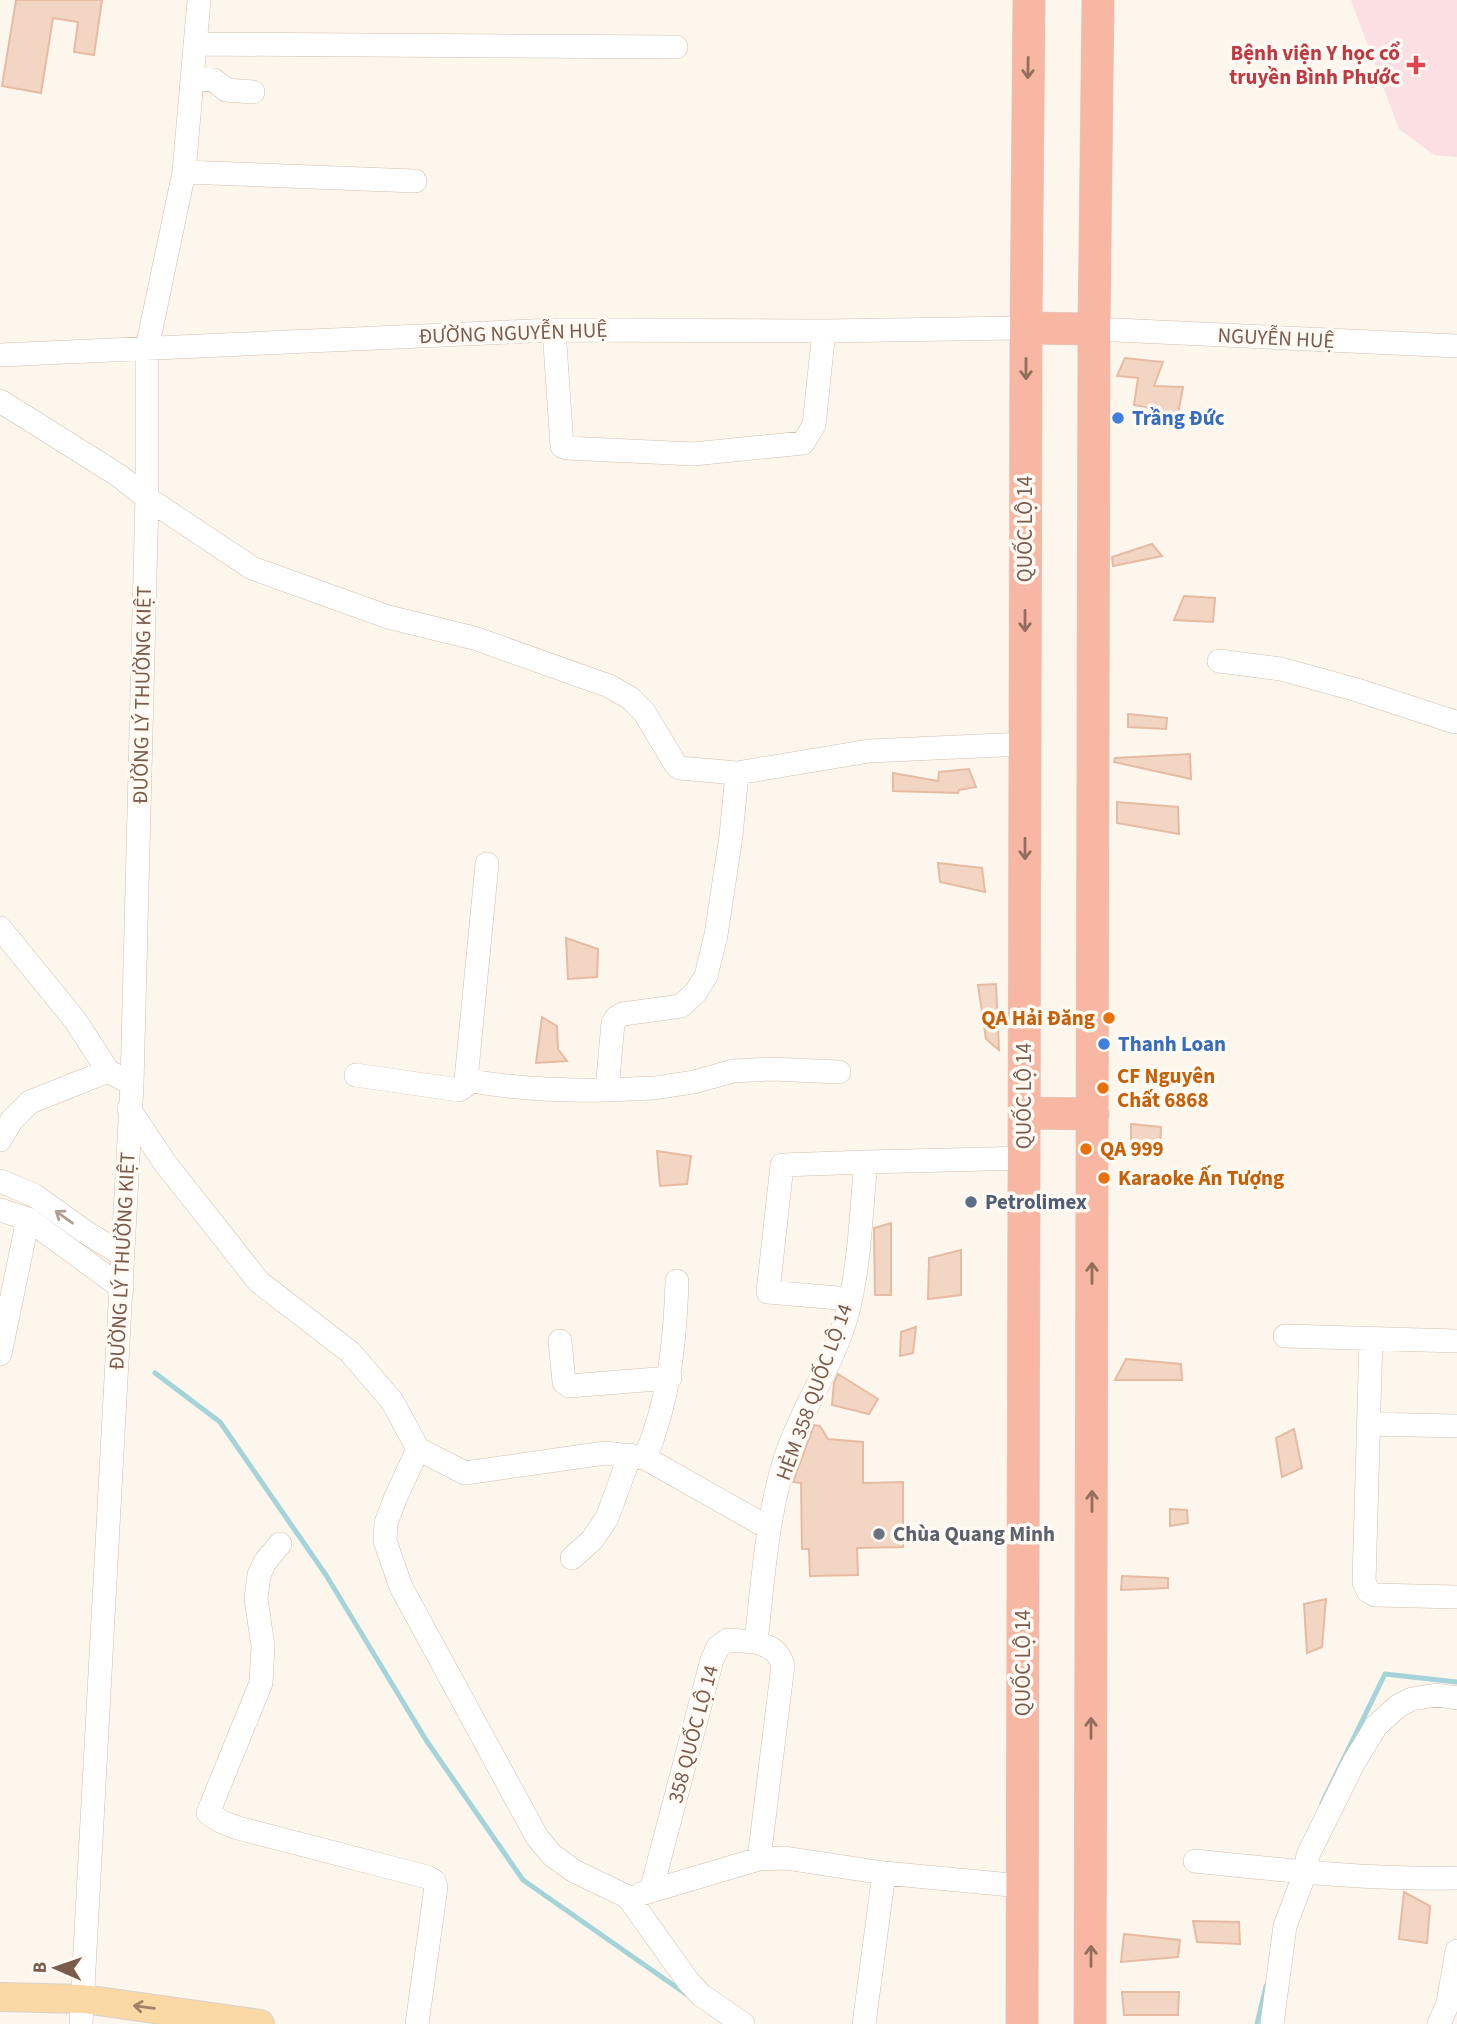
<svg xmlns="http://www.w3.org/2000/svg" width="1457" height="2024" font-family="'Source Sans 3',sans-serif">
  <rect width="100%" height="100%" fill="#fdf6ec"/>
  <path fill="#fbdfe3" d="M1351,0h106v157l-23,-2 -35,-26z"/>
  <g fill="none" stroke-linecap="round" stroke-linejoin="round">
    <path stroke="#a5d3da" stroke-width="5" d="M155,1373l65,49 106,153 100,165 97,140 163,114
      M1322,1803l63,-129 72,8
      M1257,2024l9,-38"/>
  </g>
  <path fill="#f3d5c3" stroke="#e6bba3" stroke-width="2" d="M16,0h86l-8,55 -20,-3 4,-30 -25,-4 -12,75 -39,-7z
    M1125,358l38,4 -9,24 29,1 -5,27 -44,-9 4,-27 -21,-2z
    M1152,544l10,12 -49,10 -1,-9z
    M1184,596l31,2 -2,24 -39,-2z
    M1128,714l39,4 -1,11 -38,-2z
    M1190,754l1,25 -77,-17 1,-4z
    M969,769l7,18 -17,3 -1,3 -65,-2v-18l45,8 1,-9z
    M1117,802l61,5 1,27 -62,-11z
    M938,863l44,5 3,24 -45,-10z
    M566,938l32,11 -1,28 -29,2z
    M996,984l3,66 -13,-11 -8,-54z
    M542,1017l15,9 1,23 9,12 -31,2z
    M1131,1124l30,3 -1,22 -29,-4z
    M657,1151l34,5 -4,28 -27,2z
    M891,1223v72h-16l-1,-67z
    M961,1250v45l-33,4 1,-41z
    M916,1327l-3,26 -13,3 1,-24z
    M1126,1359l55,5 1,16h-67z
    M838,1374l40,25 -9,15 -37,-9 2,-22z
    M814,1425l6,1 8,13 35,3v41l40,-1v65l-46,1 1,27 -48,1 -1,-27h-7l-1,-66 -8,-1z
    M1294,1429l8,39 -20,9 -6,-39z
    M1170,1509l17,1 1,13 -18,3z
    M1122,1576l46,2v10l-47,2z
    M1326,1599l-4,48 -15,6 -3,-49z
    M1404,1892l26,14 -3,37 -28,-4z
    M1193,1921l46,1 1,22 -43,-2z
    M1124,1934l56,6 -2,17 -57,5z
    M1122,1992h57l-1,23h-54z"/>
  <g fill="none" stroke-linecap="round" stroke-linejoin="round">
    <defs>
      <path id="minor" d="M196,44l480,3
        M193,78l21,2 12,10 27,2
        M184,172l231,9
        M1094,329l363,17
        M554,330l8,116 5,2 126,6 110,-11 11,-18 10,-94
        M0,355l554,-25 270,1 202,-3
        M0,401l118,74 29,23 105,70 136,49 86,21 135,48 21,12 14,14 32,53 4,3 57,5 -6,63 -15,99 -10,41 -10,16 -15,14 -58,8 -6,3 -4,6 -6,67c-49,1 -93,-1 -141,-10
        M1219,661l62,8 76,21 98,32
        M737,773l132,-22 156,-7
        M0,928l75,92 33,51 24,13
        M356,1075l103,15 5,-3 2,-7 21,-216
        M607,1090l47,-2 40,-6 39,-11 39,-2 67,3
        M129,1109l36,54 94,119 91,70 42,49 26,48 -23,50 -9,24 -1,18 16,46 136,250 15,18 22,16 54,26 60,84 13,14 42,29
        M0,1140l12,-20 18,-18 78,-31
        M0,1181l34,14 50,36 37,23
        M0,1210l28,9 94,69
        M850,1299l-82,-7 14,-127 84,-3
        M1285,1336l172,5
        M1371,1339l-7,243 4,9 7,4 82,2
        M560,1341l4,41 5,4 101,-8
        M0,1354l28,-135
        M1369,1424l88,2
        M418,1449l47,24 140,-20 40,5 124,70
        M645,1458c24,-57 30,-115 32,-177
        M280,1544l-15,18 -6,13 -3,24 7,47 -2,37 -53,130 14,9 16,6 189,49 7,4 2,6 -19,137
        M572,1558l20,-18 15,-22 23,-63
        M756,1642c14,5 22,8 27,23l-24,194
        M1195,1861c88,9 174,19 262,17
        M651,1891l61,-231 6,-13 10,-7 28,2c7,-62 11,-129 31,-189 17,-49 48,-92 61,-142 12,-48 13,-100 18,-149l158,-4
        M641,1894l118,-35 26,-1 99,15 138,13
        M81,2024l51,-940 15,-586v-150l37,-176 15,-172
        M864,2024l20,-151
        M1272,2024l13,-98 20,-53 3,-18 45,-91 23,-38 22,-20 14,-7 25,-4 20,3
        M1439,2024l9,-21 9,-52"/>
      <path id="major" d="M0,1997l84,2 176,25"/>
      <path id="highway" d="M1026,328l68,1
        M1024,1113l69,1
        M1022,2024l4,-1696 3,-328
        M1090,2024l4,-1695 4,-329"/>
    </defs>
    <use href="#minor" stroke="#d1beb0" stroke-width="24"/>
    <use href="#major" stroke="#dad1cd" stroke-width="30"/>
    <use href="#highway" stroke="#dad1cd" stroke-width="33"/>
    <use href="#minor" stroke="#fff" stroke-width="23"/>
    <use href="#major" stroke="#fbd9a5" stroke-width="28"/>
    <use href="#highway" stroke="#f7b7a3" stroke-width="32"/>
  </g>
  <defs><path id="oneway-shaft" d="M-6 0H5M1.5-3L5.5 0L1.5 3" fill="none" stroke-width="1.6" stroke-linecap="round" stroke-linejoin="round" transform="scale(1.75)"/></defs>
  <g stroke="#936e5e">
    <use href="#oneway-shaft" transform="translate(1028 68) rotate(91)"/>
    <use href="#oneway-shaft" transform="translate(1026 369) rotate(90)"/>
    <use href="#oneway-shaft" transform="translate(1025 621) rotate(90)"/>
    <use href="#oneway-shaft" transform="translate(1025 849) rotate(90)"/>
    <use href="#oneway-shaft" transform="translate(1092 1273) rotate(-90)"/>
    <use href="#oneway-shaft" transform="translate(1092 1501) rotate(-90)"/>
    <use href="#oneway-shaft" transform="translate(1091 1728) rotate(-90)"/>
    <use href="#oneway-shaft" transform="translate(1091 1956) rotate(-90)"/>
  </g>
  <use stroke="#af9d94" href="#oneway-shaft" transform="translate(64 1217) rotate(-144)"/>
  <use stroke="#a18267" href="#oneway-shaft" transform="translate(144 2007) rotate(-172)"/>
  <path fill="#e0444e" stroke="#fffaf3" stroke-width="2.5" d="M1412.5 54.5h7v7h7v7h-7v7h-7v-7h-7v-7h7z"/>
  <g fill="#3f7fe0" stroke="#fffaf3" stroke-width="2.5">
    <circle cx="1118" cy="418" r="7"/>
    <circle cx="1104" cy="1044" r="7"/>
  </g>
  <g fill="#e8710a" stroke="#fffaf3" stroke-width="2.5">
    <circle cx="1109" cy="1018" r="7"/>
    <circle cx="1103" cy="1088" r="7"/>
    <circle cx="1086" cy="1149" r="7"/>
    <circle cx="1104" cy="1178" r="7"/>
  </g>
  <circle fill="#5c6f8a" stroke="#fffaf3" stroke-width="2.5" cx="971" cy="1202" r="7"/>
  <circle fill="#6b7280" stroke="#fffaf3" stroke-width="2.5" cx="879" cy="1534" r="7"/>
  <g text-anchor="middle" stroke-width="7" stroke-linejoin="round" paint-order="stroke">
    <g font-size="21" font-weight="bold" fill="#be3a42" stroke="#fffaf3" text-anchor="end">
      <text x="1400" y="60">Bệnh viện Y học cổ<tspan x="1400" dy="24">truyền Bình Phước</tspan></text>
    </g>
    <g font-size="21" fill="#7a5c4d" stroke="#fffaf3">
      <text transform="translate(513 333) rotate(-2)" y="7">ĐƯỜNG NGUYỄN HUỆ</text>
      <text transform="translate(1276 338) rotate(3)" y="7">NGUYỄN HUỆ</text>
      <text transform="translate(1025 529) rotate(-90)" y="7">QUỐC LỘ 14</text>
      <text transform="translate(142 695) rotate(-89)" y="7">ĐƯỜNG LÝ THƯỜNG KIỆT</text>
      <text transform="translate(1024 1096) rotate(-90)" y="7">QUỐC LỘ 14</text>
      <text transform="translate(122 1261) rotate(-87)" y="7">ĐƯỜNG LÝ THƯỜNG KIỆT</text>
      <text transform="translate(814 1392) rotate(-70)" y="7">HẺM 358 QUỐC LỘ 14</text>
      <text transform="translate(1023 1663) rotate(-90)" y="7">QUỐC LỘ 14</text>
      <text transform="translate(693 1734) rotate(-75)" y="7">358 QUỐC LỘ 14</text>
    </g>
    <g font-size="21" font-weight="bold" fill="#366cbe" stroke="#fffaf3" text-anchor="start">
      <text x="1132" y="425">Trầng Đức</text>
      <text x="1118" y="1051">Thanh Loan</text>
    </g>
    <g font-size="21" font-weight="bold" fill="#c56008" stroke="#fffaf3" text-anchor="start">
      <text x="1095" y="1025" text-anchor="end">QA Hải Đăng</text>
      <text x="1117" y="1083">CF Nguyên<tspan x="1117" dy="24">Chất 6868</tspan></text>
      <text x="1100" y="1156">QA 999</text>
      <text x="1118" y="1185">Karaoke Ấn Tượng</text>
    </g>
    <g font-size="21" font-weight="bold" fill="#4e5e75" stroke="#fffaf3" text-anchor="start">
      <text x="985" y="1209">Petrolimex</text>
    </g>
    <g font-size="21" font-weight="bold" fill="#5b616d" stroke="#fffaf3" text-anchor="start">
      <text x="893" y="1541">Chùa Quang Minh</text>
    </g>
  </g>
  <g transform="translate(56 1968) rotate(272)" stroke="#fffaf3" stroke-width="5" paint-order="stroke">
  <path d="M0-5L12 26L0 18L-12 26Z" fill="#7a5c4d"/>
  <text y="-10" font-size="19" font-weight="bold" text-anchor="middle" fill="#7a5c4d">B</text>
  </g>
</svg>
